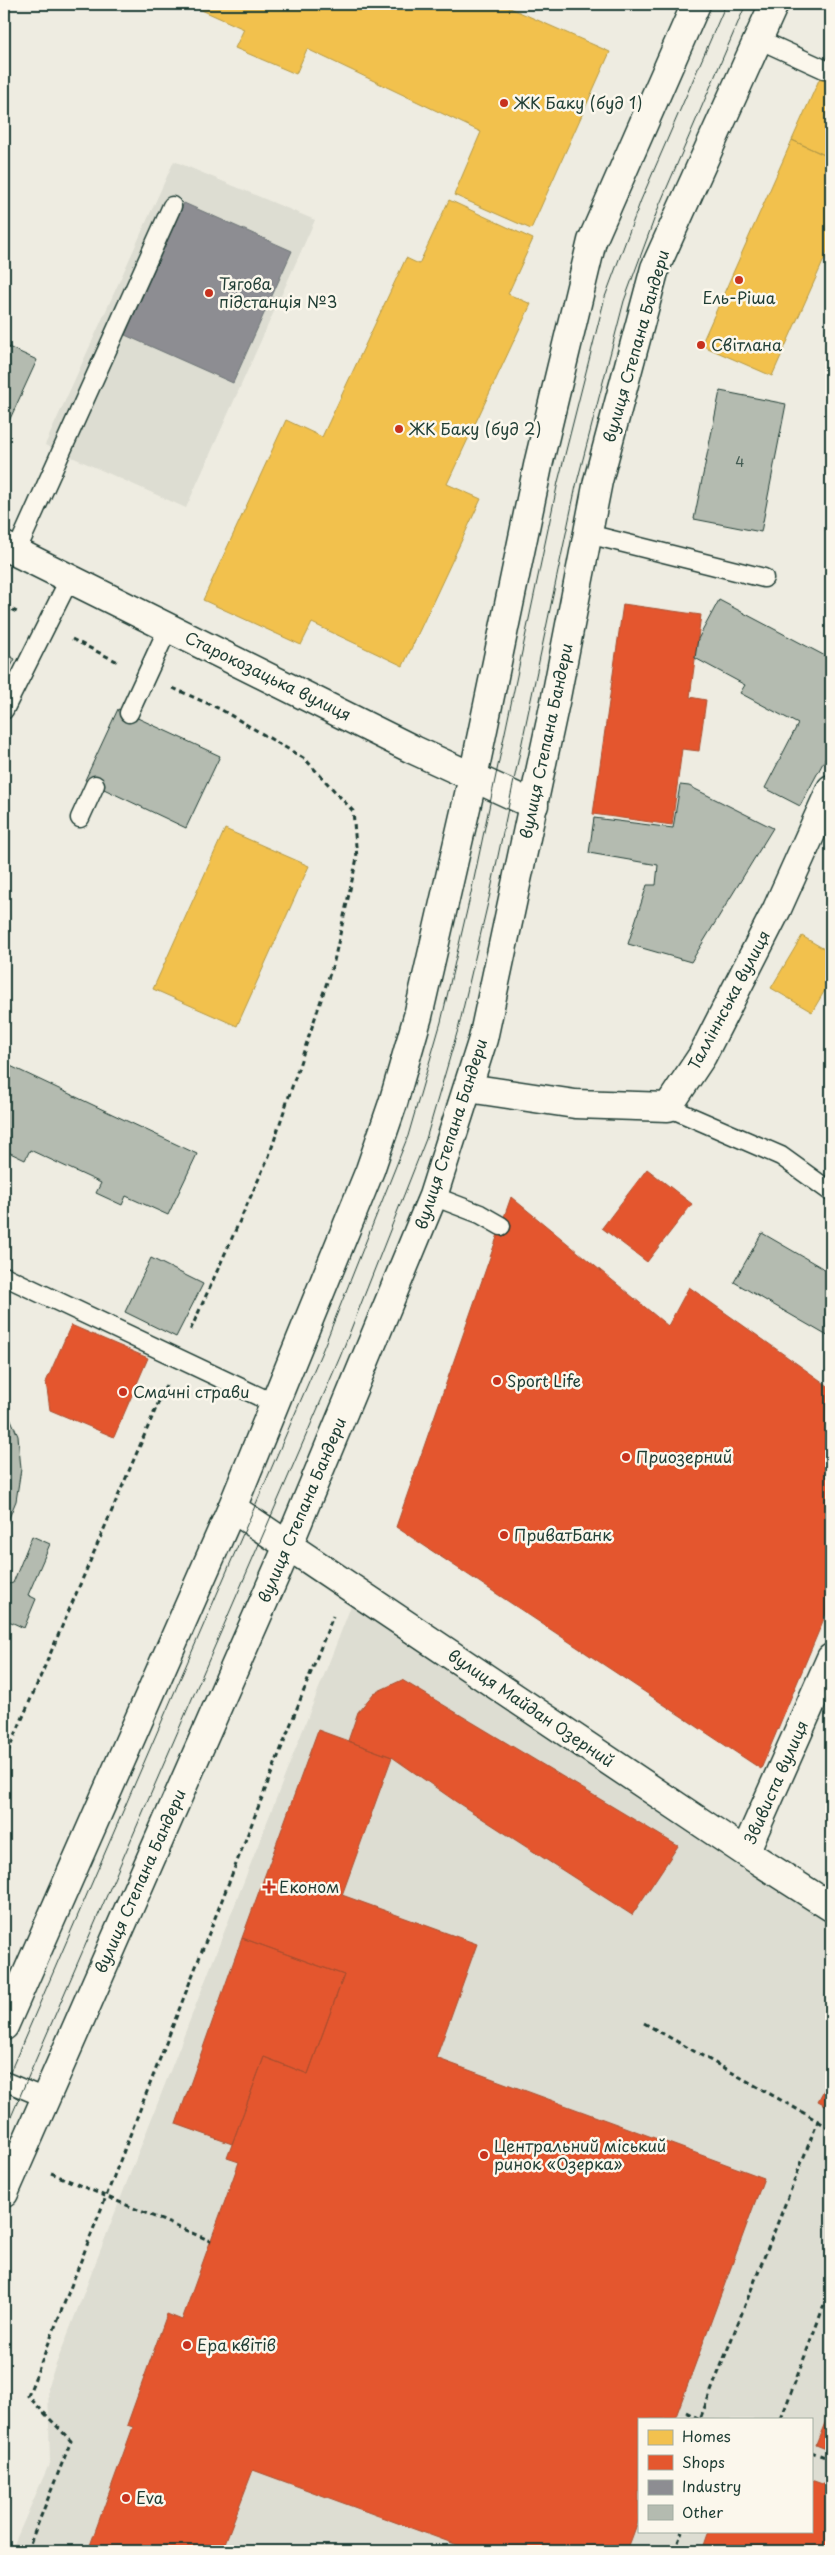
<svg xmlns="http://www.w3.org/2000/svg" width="835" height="2555" font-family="'Playpen Sans',sans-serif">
  <rect width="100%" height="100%" fill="#eeece1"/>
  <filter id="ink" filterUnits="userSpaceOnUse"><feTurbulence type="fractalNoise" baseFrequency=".02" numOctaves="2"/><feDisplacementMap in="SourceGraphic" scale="10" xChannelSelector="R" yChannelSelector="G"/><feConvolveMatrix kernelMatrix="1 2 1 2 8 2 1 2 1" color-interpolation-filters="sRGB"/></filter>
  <g filter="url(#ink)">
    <path fill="#ddddd2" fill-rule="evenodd" d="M174,161l141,59 -129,288 -141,-63z
      M351,1606l480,318v627h-820l39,-89 -2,-77zM639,2419h172v112h-172z"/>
    <path fill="#f2c14e" stroke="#b39946" d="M188,4h313l109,48 -79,177 -77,-34 27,-63 -174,-83 -11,25 -61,-26 9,-19z
      M831,53v105l-39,-18z
      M792,140l39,18v86l-59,132 -71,-31z
      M449,200l84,39 -25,55 23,10 -84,180 34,15 -78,167 -91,-43 -11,22 -98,-45 83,-180 36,17 84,-179 13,6z
      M225,829l84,37 -72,160 -84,-37z
      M802,936l29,17v27l-19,32 -41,-24z"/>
    <path fill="#e4572e" stroke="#a94f30" d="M623,604l78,11 -11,82 16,3 -7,51 -17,-2 -10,76 -79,-11z
      M647,1169l45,35 -45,58 -45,-34z
      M511,1197l157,129 21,-39 142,101v214l-70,167 -365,-242z
      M71,1325l77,33 -34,79 -64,-27 -4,-28z
      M402,1680l276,166 -46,69 -177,-114 -63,-44 -44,-16 10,-29 16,-19z
      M318,1730l74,27 -50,138 135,49 -41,114 328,120 -89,241h-36v100l-12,32h-153l-221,-81 -31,81h-134l45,-124 -6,-2 40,-111 15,6 57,-158 -12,-4 37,-101 44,17 36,-99 -102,-37z
      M242,1938l102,37 -36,99 -44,-17 -32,87 -56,-20z
      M831,2077v31l-13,-7z
      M831,2408v43l-15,-6z
      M811,2480l20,7v64h-129l7,-20h102z"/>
    <path fill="#8d8d92" stroke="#6c7576" d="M184,203l108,48 -59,132 -108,-48z"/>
    <path fill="#b4bbb0" stroke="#1f3d34" d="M4,345l33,15 -33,72z
      M720,391l66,13 -25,128 -67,-13z
      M719,600l112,59v89l-31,58 -35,-18 33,-64 -58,-31 5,-8 -50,-27 3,-19z
      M4,653l11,6 -11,20z
      M118,709l102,47 -34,72 -101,-48z
      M680,785l9,1 84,42 -82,134 -63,-18 19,-59h9l2,-20 -69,-12 5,-35 79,10z
      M4,1063l193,91 -29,61 -42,-19 -4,9 -26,-12 5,-10 -71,-33 -5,10 -21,-10 2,-11 -2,-1z
      M762,1233l69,40v65l-97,-56z
      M151,1258l52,26 -27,53 -51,-25z
      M4,1403l14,33 3,33 -5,32 -12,29z
      M32,1536l18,8 -22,51 8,4 -12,29 -13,-6 -7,-1v-36l9,-2z"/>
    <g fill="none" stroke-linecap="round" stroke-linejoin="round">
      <defs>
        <path id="lane" d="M758,39l66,30
          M588,534l176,44
          M16,552l156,-346
          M4,710l66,-132
          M129,713l40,-87
          M80,818l15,-33
          M668,1107l113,49 50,36
          M433,1196l47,18 21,12
          M4,1276l271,128
          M4,2081l41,17"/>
        <path id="street" d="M468,1088l107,16 93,3 34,-51 75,-147 54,-120
          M232,1508l513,344 86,55
          M745,1852l86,-194"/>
        <path id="secondary" d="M4,546l410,204 120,55"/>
        <path id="primary" d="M4,2026l228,-518 138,-338 23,-67 25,-87 55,-239 66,-316 53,-220 104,-237
          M4,2193l284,-647 145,-350 50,-157 72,-337 43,-221 57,-213 119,-264"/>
      </defs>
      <use href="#lane" stroke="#1f3d34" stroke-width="21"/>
      <use href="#street" stroke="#1f3d34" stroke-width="31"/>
      <use href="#secondary" stroke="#1f3d34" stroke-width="31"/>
      <use href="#primary" stroke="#1f3d34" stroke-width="31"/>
      <path stroke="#1f3d34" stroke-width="3" stroke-dasharray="5 4" stroke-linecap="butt" d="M4,606l15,7
        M72,639l48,24
        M173,688l47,21 85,50 48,52 4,47 -23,103 -65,195 -79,175
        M4,1761l162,-376
        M644,2023l174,98 -118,298
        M818,2121l13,9
        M51,2173l160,68
        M686,2412l14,7
        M781,2419l50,-132
        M811,2452l20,7
        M27,2551l44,-110 -43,-45 305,-780
        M675,2551l7,-20"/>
      <use href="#lane" stroke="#fbf7ec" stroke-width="18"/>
      <use href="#street" stroke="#fbf7ec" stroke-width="28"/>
      <use href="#secondary" stroke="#fbf7ec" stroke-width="28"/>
      <use href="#primary" stroke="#fbf7ec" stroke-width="28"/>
      <path stroke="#1f3d34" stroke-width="1" d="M4,2086l319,-737 85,-213 33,-114 30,-129 87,-411 47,-185 36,-97 85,-196
        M4,2133l336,-776 86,-218 33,-113 31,-132 86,-408 48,-185 35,-95 87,-202"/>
    </g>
  </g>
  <g fill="#c8321e" stroke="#fbf7ec" stroke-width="2">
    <circle cx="504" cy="103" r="5"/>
    <circle cx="739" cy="280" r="5"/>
    <circle cx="209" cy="293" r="5"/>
    <circle cx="701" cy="345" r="5"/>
    <circle cx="399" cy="429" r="5"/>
    <circle cx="497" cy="1381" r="5"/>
    <circle cx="123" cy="1392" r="5"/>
    <circle cx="626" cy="1457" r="5"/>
    <circle cx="504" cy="1535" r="5"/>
    <path d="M266.5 1879.5h5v5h5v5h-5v5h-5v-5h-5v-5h5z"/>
    <circle cx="484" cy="2155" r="5"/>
    <circle cx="187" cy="2345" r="5"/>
    <circle cx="126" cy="2498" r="5"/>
  </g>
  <g text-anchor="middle" stroke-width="5" stroke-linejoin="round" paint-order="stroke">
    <g font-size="14" fill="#445c53">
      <text x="740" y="467">4</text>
    </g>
    <g font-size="16" fill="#1f3d34" stroke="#fbf7ec" text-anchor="start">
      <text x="514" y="109">ЖК Баку (буд 1)</text>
      <text x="219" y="290">Тягова<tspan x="219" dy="18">пiдстанцiя №3</tspan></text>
      <text x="739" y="304" text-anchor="middle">Ель-Ріша</text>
      <text x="711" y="351">Світлана</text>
      <text x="409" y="435">ЖК Баку (буд 2)</text>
      <text x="507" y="1387">Sport Life</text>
      <text x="133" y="1398">Смачні страви</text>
      <text x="636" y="1463">Приозерний</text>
      <text x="514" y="1541">ПриватБанк</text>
      <text x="279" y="1893">Економ</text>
      <text x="494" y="2152">Центральний міський<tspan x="494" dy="18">ринок «Озерка»</tspan></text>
      <text x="197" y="2351">Ера квітів</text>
      <text x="136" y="2504">Eva</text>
    </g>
    <g font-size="16" fill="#1f3d34" stroke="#fbf7ec">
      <text transform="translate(636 346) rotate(-74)" y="6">вулиця Степана Бандери</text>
      <text transform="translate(268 676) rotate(26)" y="6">Старокозацька вулиця</text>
      <text transform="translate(546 741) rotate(-78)" y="6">вулиця Степана Бандери</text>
      <text transform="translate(729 1000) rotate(-62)" y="6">Талліннська вулиця</text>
      <text transform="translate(451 1134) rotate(-72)" y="6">вулиця Степана Бандери</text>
      <text transform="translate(302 1510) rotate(-67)" y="6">вулиця Степана Бандери</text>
      <text transform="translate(531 1708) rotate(34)" y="6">вулиця Майдан Озерний</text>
      <text transform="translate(776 1782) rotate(-66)" y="6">Звивиста вулиця</text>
      <text transform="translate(140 1881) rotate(-66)" y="6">вулиця Степана Бандери</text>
    </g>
  </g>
  <rect width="835" height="2555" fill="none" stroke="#fbf7ec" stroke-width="20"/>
  <rect x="10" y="10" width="815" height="2535" fill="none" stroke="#1f3d34" stroke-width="2" filter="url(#ink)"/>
  <rect x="638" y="2418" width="175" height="115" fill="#fbf7ec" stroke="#a3ada2"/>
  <rect x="648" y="2430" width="25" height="15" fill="#f2c14e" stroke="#a3ada2"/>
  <text x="682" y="2442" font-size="15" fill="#1f3d34">Homes</text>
  <rect x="648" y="2455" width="25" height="15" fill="#e4572e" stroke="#a3ada2"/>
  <text x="682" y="2468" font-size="15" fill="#1f3d34">Shops</text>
  <rect x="648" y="2480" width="25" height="15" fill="#8d8d92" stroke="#a3ada2"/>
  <text x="682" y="2492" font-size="15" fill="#1f3d34">Industry</text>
  <rect x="648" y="2505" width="25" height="15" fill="#b4bbb0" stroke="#a3ada2"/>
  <text x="682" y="2518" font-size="15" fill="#1f3d34">Other</text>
</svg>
